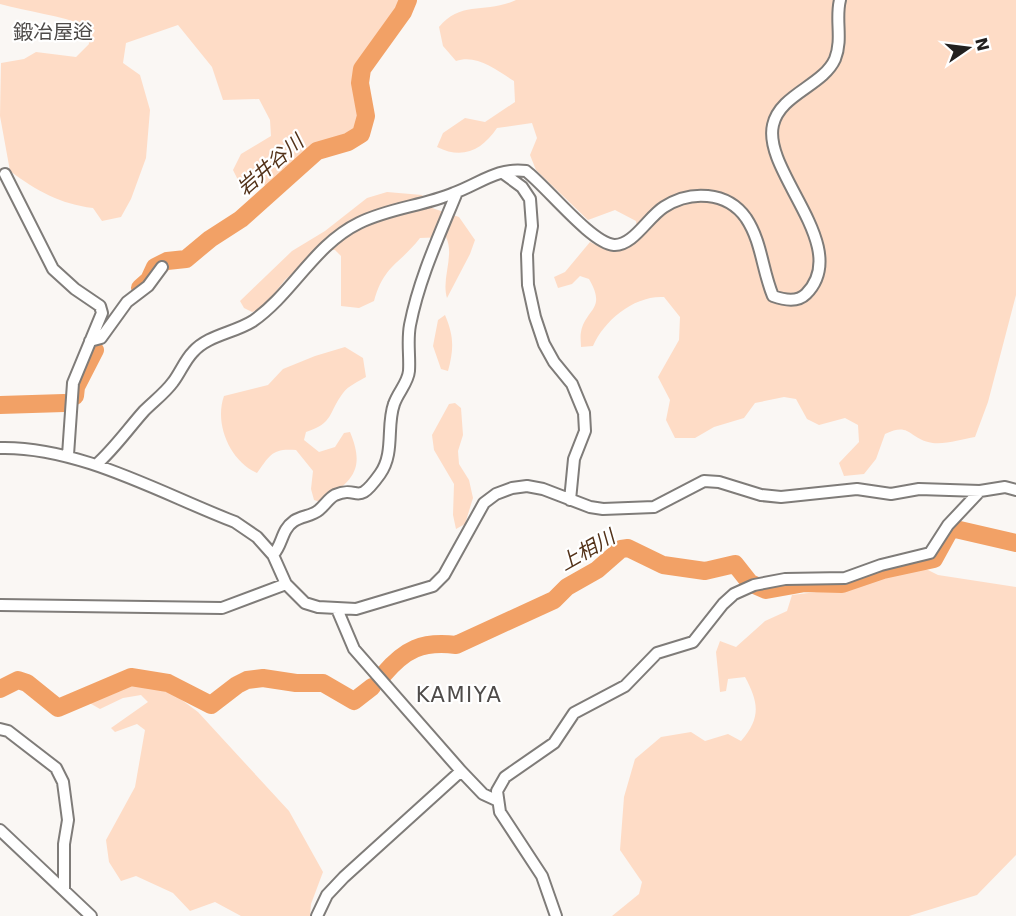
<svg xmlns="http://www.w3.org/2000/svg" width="1016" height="916" font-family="'DejaVu Sans','Noto Sans JP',sans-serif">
  <rect width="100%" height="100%" fill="#faf7f4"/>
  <path fill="#fedcc6" d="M0,0h402l-31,42 -18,36 7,30 -3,23 -14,9 -29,8 -47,39 -12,-9 -15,6 -7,-14 8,-16 30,-18 -1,-16 -11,-21 -36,1 -11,-33 -34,-42 -52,18 -3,20 17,12 10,35 -4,48 -15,41 -10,18 -19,4 -9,-13c-33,-4 -56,-17 -83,-37l-10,-55 1,-53 23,-4 12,-7 40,5 13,-13 -2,-18c-28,-11 -58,-14 -87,-22z
    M516,0h500v295l-28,107 -13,35c-14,2 -33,9 -47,5 -19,-5 -19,-20 -43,-8l-9,25 -12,15 -20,2 -5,-13 20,-21 -1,-17 -13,-7 -26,7 -12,-6 -11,-20 -12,-2 -29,6 -11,15 -30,9 -19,11h-20l-9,-18 4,-20 -12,-23 21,-37 1,-23 -16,-20c-29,-2 -60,23 -71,49l-12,1c0,-4 -1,-11 0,-15 5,-24 26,-22 8,-53l-9,-3 -8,8 -14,4 -4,-11 11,-5 25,-30c23,12 30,9 48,-7l-2,-14 -21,-11 -27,10 -52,-50 -6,-15 7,-17 -5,-15 -35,5c-15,22 -34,32 -60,19l6,-14 22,-15 20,4 30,-20 -1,-21c-18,-11 -37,-27 -58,-20l-13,-15 -4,-19c22,-27 47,-13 77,-27z
    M387,192l35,3 10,13 27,9 16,23 -5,14 -23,44c-6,-20 8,-42 -1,-61l-26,1c-21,27 -36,27 -46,63l-15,7 -18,-2v-50l-6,-6h-16l-34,30 -23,29 -10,3 -8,-4 -4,-7 52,-50 33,-20 42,-33z
    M445,315c9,21 9,34 3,56l-7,-2 -8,-23 5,-26z
    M345,347l18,11 3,19c-7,4 -18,9 -23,16 -15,20 -9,30 -37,39l-2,8 15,12 16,-5 9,-14 6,-1c16,38 2,50 -30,70l-6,-2 -3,-11 2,-18 -17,-21c-24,-2 -26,5 -39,23 -27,-12 -43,-49 -33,-77l44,-11 15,-16 32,-13z
    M455,403l6,5 2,27 -5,16 1,13 10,16 4,18 -8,26 -9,5 -3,-14 1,-31 -20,-34 -2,-15 17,-31z
    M920,566l18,9 78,12v268l-39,40 -68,21h-297l27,-22 3,-12 -22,-32 4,-53 11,-38 26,-22 30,-5 14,9 23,-7 13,7c20,-23 18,-38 4,-64l-17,2 -2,12 -6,1 -4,-40 4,-11 16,6 29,-26 22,-10 5,-16 57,-7 37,-13z
    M129,682l20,2 26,11 23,17 91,99 34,61 -12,32 -1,12h-69l-26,-14 -25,9 -17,-18 -37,-17 -15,5 -12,-19 -3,-22 29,-53 10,-57 -8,-6 -22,8 -4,-4 37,-26 -7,-7 -18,3 -23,11 -14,-8z"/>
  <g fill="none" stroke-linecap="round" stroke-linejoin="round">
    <path stroke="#f2a166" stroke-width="18" d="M140,288l9,-8 6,-13 12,-6 19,-2 24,-20 31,-20 76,-68 31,-9 13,-8 5,-18 -6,-33 2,-14 41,-57 5,-12
      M75,396l1,-9 19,-37
      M0,405l64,-2
      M383,675c22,-26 39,-34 73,-30l98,-45 13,-13 30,-17 24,-21 7,-1 35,17 42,6 30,-7 15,19 16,7 39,-7 37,1 41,-14 51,-11 17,-31 65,15
      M0,689l18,-9 9,3 31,25 73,-31 37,6 43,22 26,-20 10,-5 16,-2 33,5h27l31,18 18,-14"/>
    <defs>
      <path id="minor" d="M503,173l19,14 8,12 2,27 -5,28 1,31 7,32 9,27 10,18 18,22 12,29 1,18 -11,28 -4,41
        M5,174l48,95 22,20 25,17 2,7 -29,70 -5,72
        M90,341l11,-3 26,-36 21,-16 14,-19
        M0,448c79,-2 162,46 235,74l22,15 16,18 13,29 19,19 13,4 38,2 77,-23 11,-11 40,-72 12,-9 16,-6 15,-2 16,3 47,18 13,2 51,-2 50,-26 15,1 42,13 20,2 76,-8 34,5 28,-5 61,2 25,-4 11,3
        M96,465c18,-16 32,-36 48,-54 10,-10 21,-18 29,-29 7,-9 12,-22 20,-30 15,-17 41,-19 60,-31 40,-28 61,-76 106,-98 30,-15 64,-17 95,-30 25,-9 44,-26 72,-22 21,16 65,72 88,74 19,1 34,-28 50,-38 26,-17 63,-16 82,11 16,24 16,52 27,78 11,4 24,7 33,-2 47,-47 -44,-122 -33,-169 7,-31 50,-39 62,-66 8,-20 0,-40 5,-59
        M273,555c10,-11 8,-25 21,-34 8,-5 18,-5 25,-11 6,-5 10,-12 16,-15 25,-11 20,14 45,-21 15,-21 6,-48 14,-70 4,-12 14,-21 15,-33 1,-16 -2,-30 1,-46 9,-46 29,-89 47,-133
        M0,605l222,3 64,-24
        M337,609l17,40 107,122 22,23 13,6
        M0,729l8,2 48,37 7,14 5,38 -4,24v45
        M0,830l91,86
        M317,916l10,-21 17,-18 117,-106
        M556,916l-14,-40 -42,-64 -3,-21 8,-14 49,-34 20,-30 51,-27 32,-33 36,-11 30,-38 11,-10 20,-9 31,-6 60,-1 36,-13 49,-12 18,-28 32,-34"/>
    </defs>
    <use href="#minor" stroke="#7f7c79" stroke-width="14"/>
    <use href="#minor" stroke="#fff" stroke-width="10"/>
  </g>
  <g text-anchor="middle" stroke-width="4.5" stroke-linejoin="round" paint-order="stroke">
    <g font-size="20" fill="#4e4b49" stroke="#fff">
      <text x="53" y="39">鍛冶屋逧</text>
    </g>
    <g font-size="20" font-style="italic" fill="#533219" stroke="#fff">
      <text transform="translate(270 165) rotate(-41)" y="7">岩井谷川</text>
      <text transform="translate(587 550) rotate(-30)" y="7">上相川</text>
    </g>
    <g font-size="21" letter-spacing="1.5" fill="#4e4b49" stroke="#fff">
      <text x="459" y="702">KAMIYA</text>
    </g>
  </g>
  <g transform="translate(968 48) rotate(76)" stroke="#ffffff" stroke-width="4.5" paint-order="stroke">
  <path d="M0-4.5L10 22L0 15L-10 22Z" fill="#22201f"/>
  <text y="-9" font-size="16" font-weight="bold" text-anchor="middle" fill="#22201f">N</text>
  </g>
</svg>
